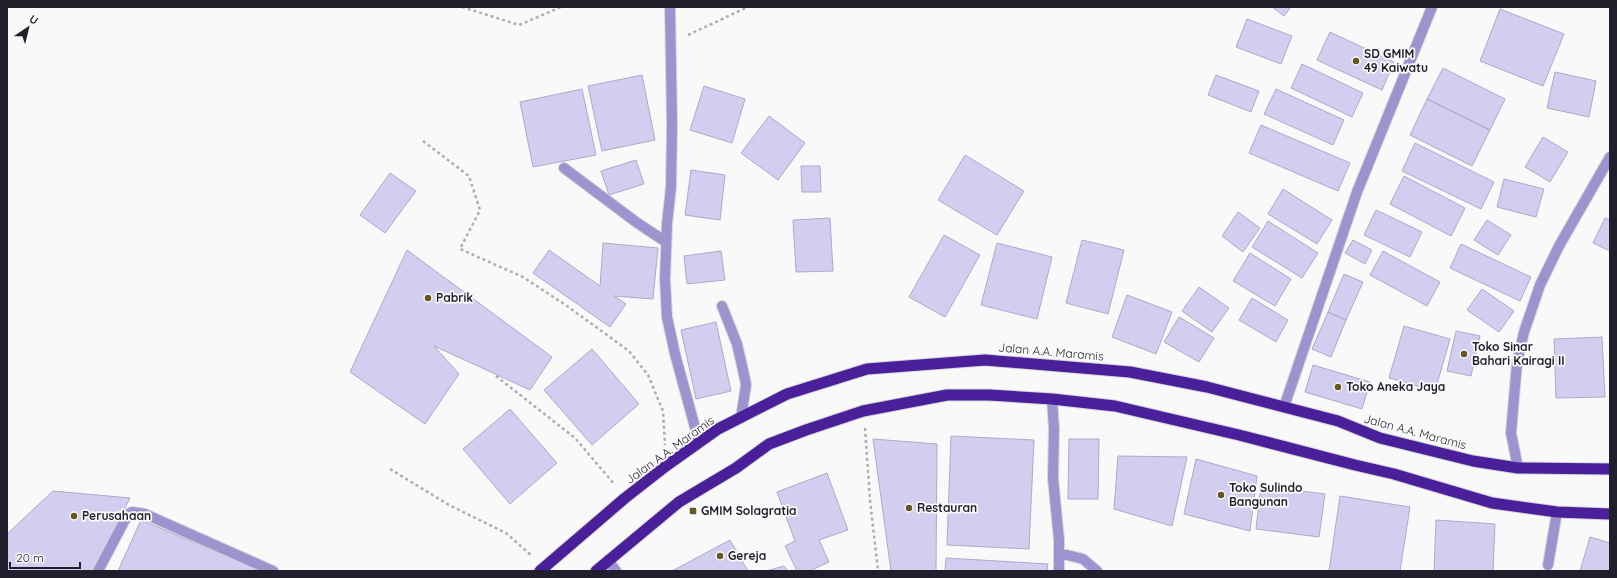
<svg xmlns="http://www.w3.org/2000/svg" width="1617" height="578" font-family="Quicksand,sans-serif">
  <rect width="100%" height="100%" fill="#f9f9f9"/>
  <path fill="#d1cef0" stroke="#aca9ca" d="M1272,7h19l-7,9z
    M1500,9l64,25 -21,52 -63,-25z
    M1247,19l45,17 -11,28 -45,-17z
    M1330,32l64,30 -12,28 -65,-30z
    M1302,64l61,29 -11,24 -61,-29z
    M1443,68l62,31 -15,31 -63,-31z
    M1555,72l41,9 -7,36 -42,-9z
    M642,75l13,65 -53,11 -14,-65z
    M1216,75l43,16 -8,21 -43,-17z
    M704,86l41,13 -13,44 -42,-13z
    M582,89l14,66 -63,12 -13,-65z
    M1276,89l68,31 -11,25 -69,-31z
    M1427,99l63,31 -18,36 -62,-31z
    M769,116l36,27 -27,37 -37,-27z
    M1261,125l89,38 -12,28 -89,-38z
    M1543,137l25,15 -18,30 -25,-15z
    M1415,143l79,39 -13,27 -79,-38z
    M965,155l59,36 -27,44 -59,-35z
    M636,160l8,24 -35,11 -8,-24z
    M801,166h19l1,26h-19z
    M691,170l34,5 -5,45 -35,-5z
    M390,173l26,18 -31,42 -25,-18z
    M1404,176l61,32 -14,28 -61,-32z
    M1504,179l40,10 -8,28 -39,-10z
    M1283,189l49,31 -15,24 -49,-30z
    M1376,210l46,22 -12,25 -46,-22z
    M1238,212l22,16 -17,24 -21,-16z
    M830,218l3,53 -37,1 -3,-52z
    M1605,218l5,2v31l-17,-8z
    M1487,220l24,15 -13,20 -24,-15z
    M1268,221l50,32 -16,25 -50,-31z
    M944,235l36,20 -35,62 -36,-20z
    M1082,240l42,10 -16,64 -42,-11z
    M1353,240l19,10 -7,14 -20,-11z
    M603,243l55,5 -5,51 -39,-3 12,8 -16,23 -77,-54 16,-23 51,36z
    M997,243l55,14 -15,62 -56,-14z
    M1461,244l70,33 -11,24 -70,-33z
    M407,250l145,107 -22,33 -96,-44 25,28 -34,50 -75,-52z
    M721,251l4,29 -38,4 -3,-28z
    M1383,251l57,31 -13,24 -57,-31z
    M1250,253l41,26 -16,27 -42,-25z
    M1344,274l19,8 -17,38 -18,-8z
    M1199,287l30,21 -17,24 -30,-21z
    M1482,289l32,22 -15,21 -32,-22z
    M1127,295l45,17 -16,42 -44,-17z
    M1252,298l36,22 -12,22 -37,-22z
    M1328,312l18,8 -15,37 -19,-8z
    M1179,317l35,21 -15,24 -35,-20z
    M716,322l15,69 -35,8 -15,-69z
    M1404,326l46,13 -15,52 -46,-13z
    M1456,331l24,5 -9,40 -24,-5z
    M1602,337l3,60 -49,1 -2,-59z
    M592,349l47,55 -47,41 -48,-55z
    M1313,365l57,17 -8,27 -57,-17z
    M510,409l47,54 -47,41 -47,-55z
    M951,436l83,4 -5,109 -82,-4z
    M873,439l64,5 -1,127h-45z
    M1069,439h30l-1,60h-30z
    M1118,456l69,1 -15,69 -58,-17z
    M1196,459l61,17 -7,55 -66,-17z
    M827,473l21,57 -29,10 10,22 -19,9h-13l-12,-25 10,-5 -18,-49z
    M1261,486l64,8 -6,43 -63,-8z
    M53,491l77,7 -37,73h-86v-37z
    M1340,496l70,11 -10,64h-71z
    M141,520l121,51h-144z
    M1436,520l59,4 -2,47h-59z
    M1590,537l20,6v28h-30z
    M730,540l18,31h-76z
    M946,558l102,6 -1,7h-102z
    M784,566l4,5h-22z"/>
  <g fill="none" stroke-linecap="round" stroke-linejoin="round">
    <defs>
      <path id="service" d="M722,306l15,38 8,35 1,6 -5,33
        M98,571l30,-57 4,-2 13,2 128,57"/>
      <path id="minor" d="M670,7l2,119 -1,61 -4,37 -2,55 2,38 8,37 24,88
        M564,168l72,54 30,20
        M1052,399l2,30 -1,49 6,62v31
        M1284,407l73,-215 75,-185
        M1518,468l-7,-35 6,-70 7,-31 16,-47 19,-39 51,-89
        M1059,553l24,6 14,12
        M608,560l8,11
        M1548,565l9,-53"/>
      <path id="trunk" d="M540,571l85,-73 41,-32 52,-37 69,-35 80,-25 118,-9 145,12 77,15 77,20 54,14 42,17 93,23 45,7 92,1
        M596,571l83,-69 57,-34 33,-24 37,-14 57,-19 84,-16h42l63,4 63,7 124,29 116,30 39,9 98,29 65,9 53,2"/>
    </defs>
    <use href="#service" stroke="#d6d6d8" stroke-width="12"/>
    <use href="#minor" stroke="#d6d6d8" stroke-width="12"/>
    <use href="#trunk" stroke="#d6d6d8" stroke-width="13"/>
    <path stroke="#aeaeb2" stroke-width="2.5" stroke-dasharray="3 3" stroke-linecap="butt" d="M462,7l57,18 42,-18
      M688,35l60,-28
      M423,141l46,35 11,34 -20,39 63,28 44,29 62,45 19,24 15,36 2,34
      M496,376l79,62 40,47
      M865,428l5,72 8,71
      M390,469l59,36 57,28 26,23"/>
    <use href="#service" stroke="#9b94cf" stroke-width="10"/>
    <use href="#minor" stroke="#9b94cf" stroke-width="10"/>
    <use href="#trunk" stroke="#4a209a" stroke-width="11"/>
  </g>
  <g fill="#645724" stroke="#f9f9f9" stroke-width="1.5">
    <circle cx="1356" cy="61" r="4"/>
    <circle cx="428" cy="298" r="4"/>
    <circle cx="1464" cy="354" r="4"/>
    <circle cx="1338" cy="387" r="4"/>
    <circle cx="1221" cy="495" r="4"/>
    <circle cx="909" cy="508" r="4"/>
    <rect x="689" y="507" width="8" height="8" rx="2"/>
    <circle cx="74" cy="516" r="4"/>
    <circle cx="720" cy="556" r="4"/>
  </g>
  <g text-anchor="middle" stroke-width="3.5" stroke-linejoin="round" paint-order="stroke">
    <g font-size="12" font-weight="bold" fill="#201f2b" stroke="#f9f9f9" text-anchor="start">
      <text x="1364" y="58">SD GMIM<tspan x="1364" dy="14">49 Kaiwatu</tspan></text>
      <text x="436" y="302">Pabrik</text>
      <text x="1472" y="351">Toko Sinar<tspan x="1472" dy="14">Bahari Kairagi II</tspan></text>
      <text x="1346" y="391">Toko Aneka Jaya</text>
      <text x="1229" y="492">Toko Sulindo<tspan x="1229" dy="14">Bangunan</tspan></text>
      <text x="917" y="512">Restauran</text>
      <text x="701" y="515">GMIM Solagratia</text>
      <text x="82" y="520">Perusahaan</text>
      <text x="728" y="560">Gereja</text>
    </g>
    <g font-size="12" fill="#201f2b" stroke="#f9f9f9">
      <text transform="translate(1051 352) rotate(5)" y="4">Jalan A.A. Maramis</text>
      <text transform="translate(1415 432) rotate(15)" y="4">Jalan A.A. Maramis</text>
      <text transform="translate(670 450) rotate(-36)" y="4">Jalan A.A. Maramis</text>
    </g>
  </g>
  <rect width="1617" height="578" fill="none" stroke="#201f2b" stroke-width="16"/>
  <g transform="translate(28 28) rotate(35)" stroke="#f9f9f9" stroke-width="3" paint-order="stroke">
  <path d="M0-3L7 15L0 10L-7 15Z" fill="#201f2b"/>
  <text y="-6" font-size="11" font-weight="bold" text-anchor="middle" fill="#201f2b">U</text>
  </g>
  <path d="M10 562v6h70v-6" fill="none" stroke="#201f2b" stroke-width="2"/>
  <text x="16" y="562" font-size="12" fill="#201f2b" stroke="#f9f9f9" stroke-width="3" paint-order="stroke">20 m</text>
</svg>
